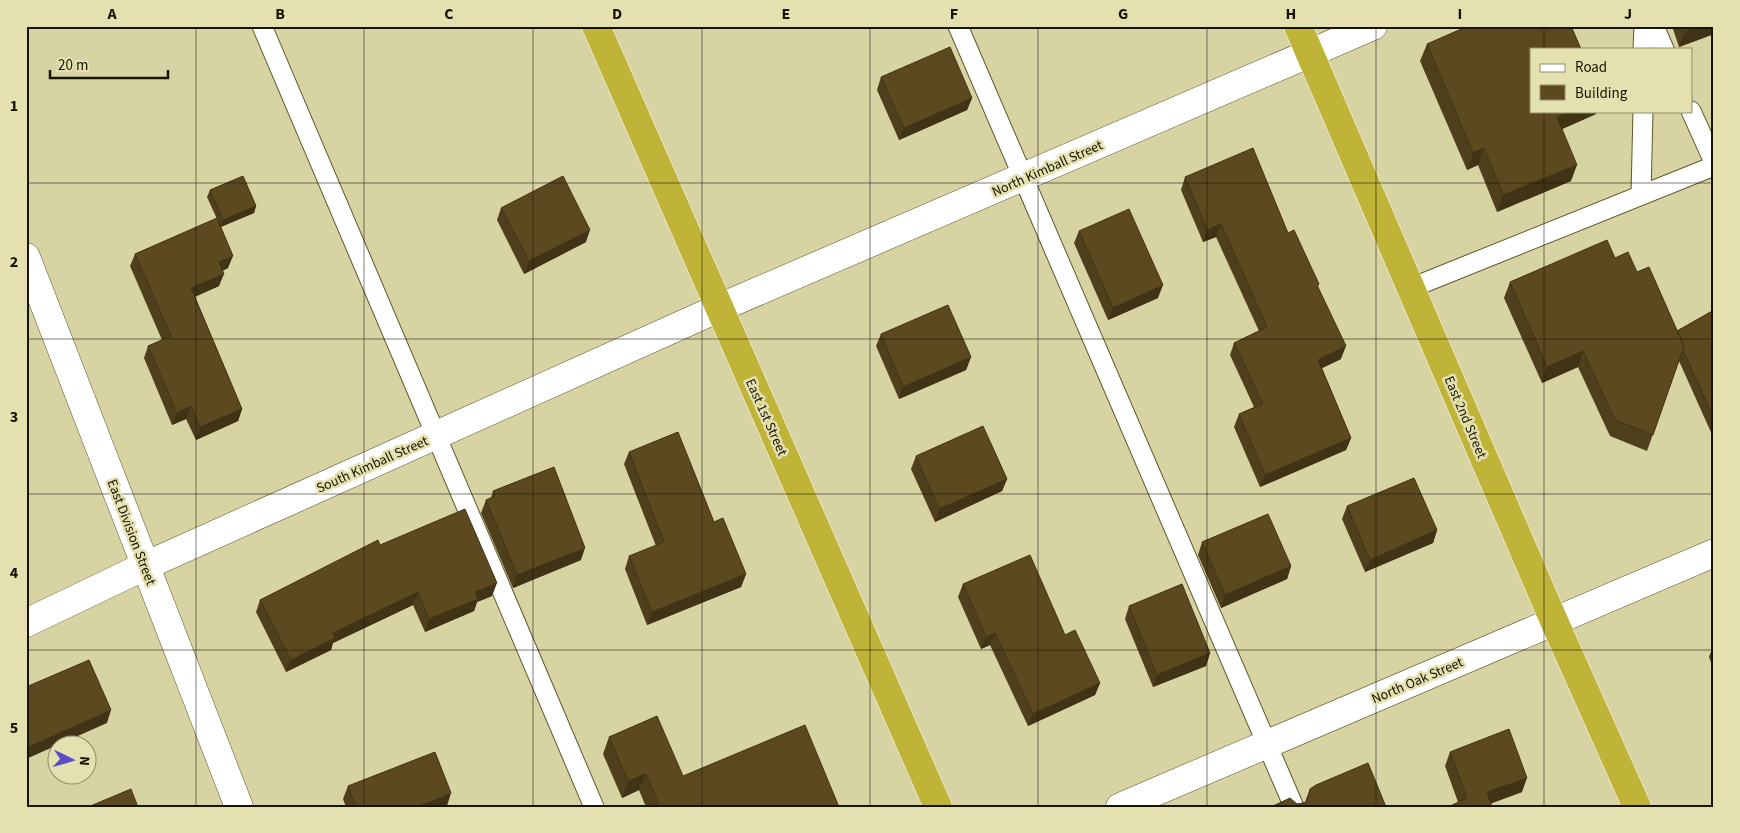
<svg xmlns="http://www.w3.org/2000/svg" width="1740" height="833" font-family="'Source Sans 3',sans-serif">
  <rect width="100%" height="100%" fill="#d7d3a3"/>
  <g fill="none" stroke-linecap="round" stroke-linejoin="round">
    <defs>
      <path id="lane" d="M262,26l332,781
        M958,26l336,781
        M1654,26l10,23
        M1643,49l1,-23
        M1691,111l23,51
        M1641,195l2,-84
        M1411,288l303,-122"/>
      <path id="street" d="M26,257l213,550
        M26,623l119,-57 574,-258 654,-282
        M1120,807l594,-254"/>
      <path id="highway" d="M596,26l342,781
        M1298,26l256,595 83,186"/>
    </defs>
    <use href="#lane" stroke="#5d582c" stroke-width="21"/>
    <use href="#street" stroke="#5d582c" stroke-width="29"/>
    <use href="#highway" stroke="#fff" stroke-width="29"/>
    <use href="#lane" stroke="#fff" stroke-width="19"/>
    <use href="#street" stroke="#fff" stroke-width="28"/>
    <use href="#highway" stroke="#bfb338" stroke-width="28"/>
  </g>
  <path fill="#503f1c" d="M1672,26h42v8l-35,13z
    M1427,44l169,70 -34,15 9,52 -74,31 -19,-47 -11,5 -47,-109z
    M881,77l91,21 -5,12 -68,30 -22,-50z
    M1185,177l103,56 31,51 -1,3 23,72 -19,9 29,70 -5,12 -86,37 -26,-60 5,-13 15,-7 -24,-52 4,-12 25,-12 -43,-94 -13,5 -22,-52z
    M210,190l46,16 -2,7 -33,14 7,41 -6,3 -3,15 -24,11 47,112 -4,12 -42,19 -10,-21 -14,6 -28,-67 4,-12 14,-6 -32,-74 5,-12 82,-35 -10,-22z
    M501,208l85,34 -62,32 -27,-54z
    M1079,231l79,67 -50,22 -34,-77z
    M1615,258l22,14 40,59 37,-21v129l-35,-78 -32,90 -37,-15 -32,-69 -36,16 -38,-85 6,-16z
    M881,334l90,23 -5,13 -67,29 -23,-53z
    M629,452l85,70 32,52 -5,13 -94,38 -22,-56 4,-13 27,-10 -32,-82z
    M916,456l91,23 -5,12 -67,31 -24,-53z
    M493,491l88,69 -68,28 -32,-75 5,-13 5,-2z
    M1347,506l90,24 -4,13 -68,29 -23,-53z
    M1202,542l89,24 -4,13 -66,29 -23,-53z
    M380,545l112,51 -15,6 -3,9 -49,21 -12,-27 -80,38 -2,7 -45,22 -30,-60 4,-12z
    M963,584l102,51 35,48 -5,12 -67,31 -38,-81 -9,4 -23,-52z
    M1129,606l81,47 -4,13 -53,21 -28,-68z
    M1714,644v26l-5,-13z
    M609,737l74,39 156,31h-193l-7,-17 -17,8 -19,-44z
    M1450,752l72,40 -31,11 -33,-1 -13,-36z
    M348,786l99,20 -3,1h-98l-3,-8z
    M1310,789l76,18 -89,-3 8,-2z"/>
  <path fill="#413316" d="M1700,26h14v8l-35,13 6,-15z
    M972,98l-5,12 -68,30 5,-12z
    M1571,111h26l-1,3 -45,20 6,-17z
    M1484,148l-6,17 -11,5 6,-17z
    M1577,165l-6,16 -74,31 6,-17z
    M256,206l-2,7 -34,14 3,-7z
    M1221,224l-5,13 -13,5 4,-12z
    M590,230l-4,12 -62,32 5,-13z
    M233,256l-5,12 -14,7 5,-13z
    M224,274l-5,12 -33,14 5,-12z
    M1163,285l-5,13 -50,22 5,-12z
    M1346,346l-5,13 -27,13 4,-12z
    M1583,351l-5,16 -36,16 5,-16z
    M971,357l-5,13 -67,29 4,-12z
    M191,406l-5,13 -14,6 5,-12z
    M242,409l-4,12 -42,19 4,-13z
    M1351,438l-5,12 -86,37 5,-12z
    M1007,479l-5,12 -67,31 4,-13z
    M1437,530l-4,13 -68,29 5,-12z
    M585,548l-4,12 -68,28 4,-13z
    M1291,566l-4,13 -66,29 4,-13z
    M746,574l-5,13 -94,38 5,-13z
    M497,583l-5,13 -15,6 -3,9 -49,21 4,-13 46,-27z
    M418,592l-5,13 -80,38 -2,7 -45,22 5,-12 42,-27z
    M995,633l-5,12 -9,4 5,-12z
    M1210,653l-4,13 -53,21 4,-12z
    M1100,683l-5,12 -67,31 5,-12z
    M111,710l-4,13 -81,36v-11z
    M646,774l-7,16 -17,8 6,-17z
    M1527,778l-5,14 -40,15 5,-15z
    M451,793l-4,13 -3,1h-27z"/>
  <path fill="#5d4920" stroke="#413316" d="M1468,26h103l10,23h-50v62h40l-14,6 20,48 -74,30 -19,-47 -11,5 -46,-109z
    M1683,26h17l-15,6z
    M950,47l22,51 -68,30 -23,-51z
    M1253,148l35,85 6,-3 25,54 -2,1 29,61 -28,14 33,78 -86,37 -26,-61 24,-10 -29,-61 33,-16 -46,-103 -14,6 -22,-53z
    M243,176l13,30 -33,14 -13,-30z
    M563,176l27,54 -61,31 -28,-53z
    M1129,209l34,76 -50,23 -34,-77z
    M217,218l16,38 -14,6 5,12 -33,14 51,121 -42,18 -9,-21 -14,7 -29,-67 23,-10 -36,-82z
    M1607,240l8,18 13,-6 9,20 12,-5 35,79 -31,89 -38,-15 -32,-69 -36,16 -37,-85z
    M948,305l23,52 -68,30 -22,-53z
    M1714,310v109l-31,-69 1,-4 -7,-15z
    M983,426l24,53 -68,30 -23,-53z
    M678,432l36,90 9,-4 23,56 -94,38 -23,-56 35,-14 -35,-90z
    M554,467l31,81 -68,27 -31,-75 9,-4 -2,-5z
    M1414,478l23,52 -67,30 -23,-54z
    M465,509l32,74 -22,9 3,7 -49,20 -11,-27 -85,41 2,5 -44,22 -31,-60 118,-60 2,5z
    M1268,514l23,52 -66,29 -23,-53z
    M1030,555l35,80 10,-5 25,53 -67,31 -38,-81 -9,4 -23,-53z
    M1182,584l28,69 -53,22 -28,-69z
    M89,660l22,50 -85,38v-61z
    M657,716l26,60 122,-51 34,82h-179l-14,-33 -18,7 -19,-44z
    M1509,729l18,49 -40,14 5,15h-44l19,-9 -17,-46z
    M435,752l16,41 -34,14h-61l-8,-21z
    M1368,763l18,44h-115l19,-9 7,6 7,-1 4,-4 2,-10 6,-4z
    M131,789l7,18h-50z"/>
  <path fill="none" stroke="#161403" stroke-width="1" stroke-opacity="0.55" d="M196,26v781M364,26v781M533,26v781M702,26v781M870,26v781M1038,26v781M1207,26v781M1376,26v781M1544,26v23M1544,111v696M26,183h1688M26,339h1688M26,494h1688M26,650h1688"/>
  <g text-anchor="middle" stroke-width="5" stroke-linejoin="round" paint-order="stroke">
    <g font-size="14" fill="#161403" stroke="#e4e0af">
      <text transform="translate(1047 168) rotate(-24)" y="5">North Kimball Street</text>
      <text transform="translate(767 417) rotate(66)" y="5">East 1st Street</text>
      <text transform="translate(1466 417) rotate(67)" y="5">East 2nd Street</text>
      <text transform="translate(372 464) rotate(-24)" y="5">South Kimball Street</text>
      <text transform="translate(132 532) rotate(69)" y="5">East Division Street</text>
      <text transform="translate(1417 680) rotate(-23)" y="5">North Oak Street</text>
    </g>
  </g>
  <rect width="1740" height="833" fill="none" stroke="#e4e0af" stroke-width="55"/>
  <rect x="1530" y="48" width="162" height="65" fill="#e4e0af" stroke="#928e6a"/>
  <rect x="1540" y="64" width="25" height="8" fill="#ffffff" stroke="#928e6a"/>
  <text x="1575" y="72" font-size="15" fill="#161403">Road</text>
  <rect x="1540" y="85" width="25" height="15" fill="#5d4920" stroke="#928e6a"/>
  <text x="1575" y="98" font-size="15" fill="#161403">Building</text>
  <g transform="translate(72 760) rotate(95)"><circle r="24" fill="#e4e0af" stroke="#928e6a"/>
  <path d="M0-4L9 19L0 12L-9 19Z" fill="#5c4dc6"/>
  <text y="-8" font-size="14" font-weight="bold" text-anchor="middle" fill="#161403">N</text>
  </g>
  <path d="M50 70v8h118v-8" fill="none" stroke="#161403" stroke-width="2.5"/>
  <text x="58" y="70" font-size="15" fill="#161403" stroke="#e4e0af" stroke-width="4" paint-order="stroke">20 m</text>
  <rect x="28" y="28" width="1684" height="778" fill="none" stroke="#161403" stroke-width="2"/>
  <g font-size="16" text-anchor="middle" font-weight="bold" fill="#161403">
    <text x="112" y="19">A</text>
    <text x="280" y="19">B</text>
    <text x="449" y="19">C</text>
    <text x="617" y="19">D</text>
    <text x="786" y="19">E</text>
    <text x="954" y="19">F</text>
    <text x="1123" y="19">G</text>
    <text x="1291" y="19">H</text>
    <text x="1460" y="19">I</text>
    <text x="1628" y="19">J</text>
    <text x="14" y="111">1</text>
    <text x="14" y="267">2</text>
    <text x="14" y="422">3</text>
    <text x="14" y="578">4</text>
    <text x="14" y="733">5</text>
  </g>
</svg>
